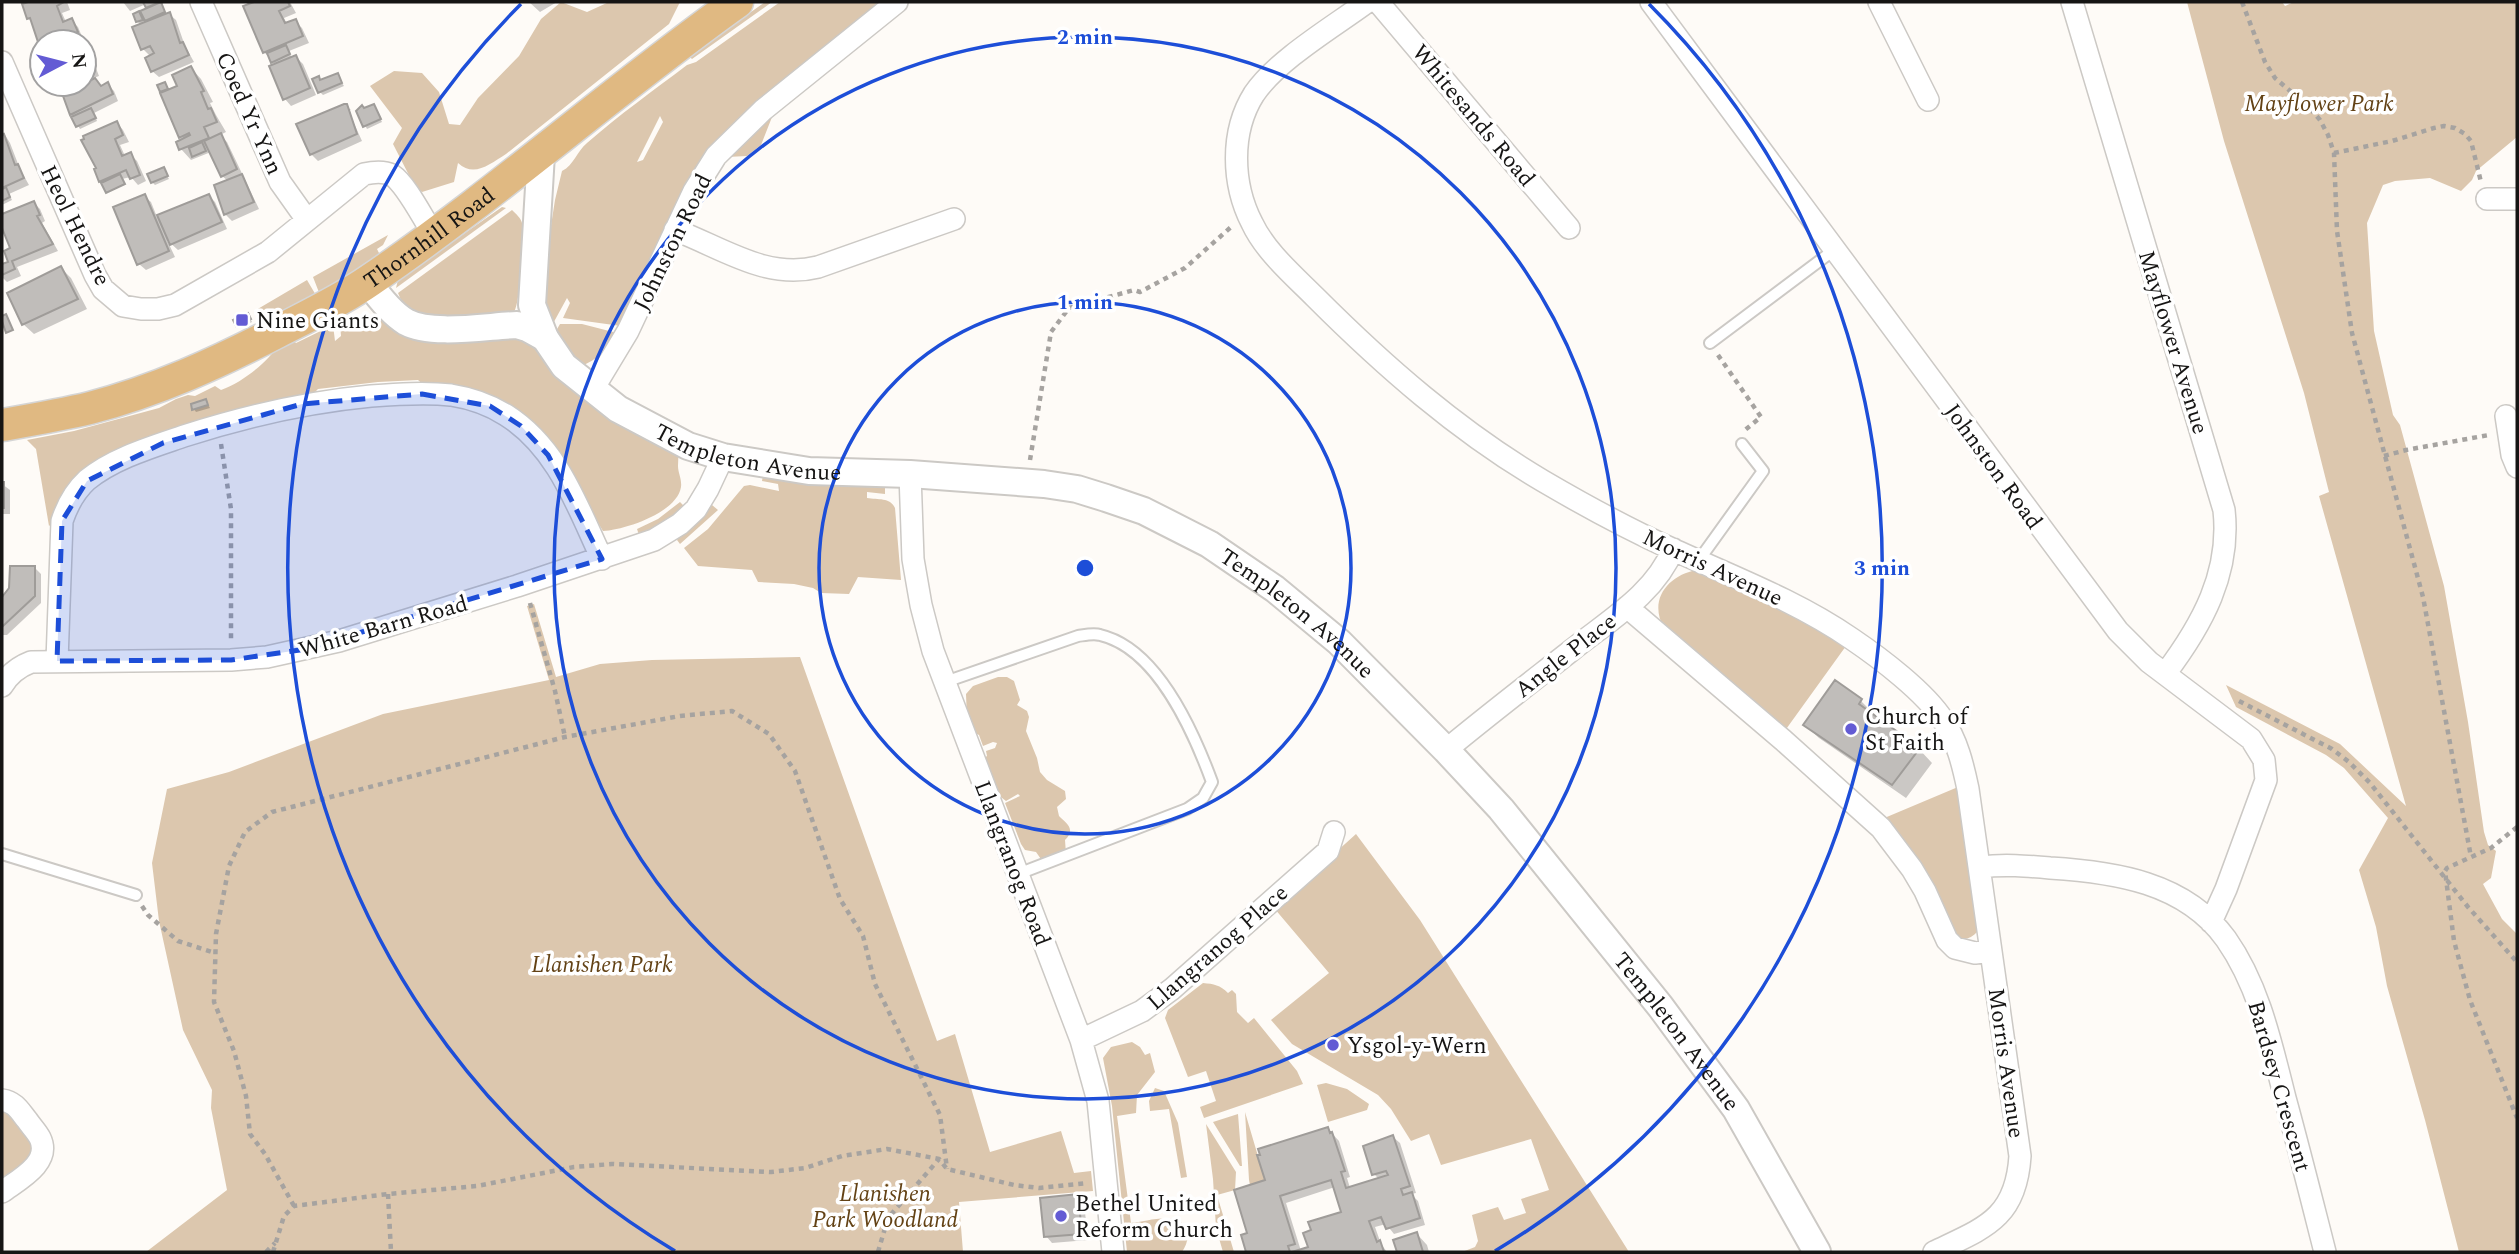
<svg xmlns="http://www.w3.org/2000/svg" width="2519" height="1254" font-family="Spectral,serif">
  <rect width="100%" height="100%" fill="#fefbf7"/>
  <path fill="#dcc7ae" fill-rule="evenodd" d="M561,2l26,10 22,-10h71l-11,22 -163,130c-16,10 -32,24 -48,9l-4,19 -32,10 -7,-5 -22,-43 9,-16 -32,-42 24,-15 28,2 17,19 10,32 11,1 18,-27 41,-42 22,-37z
    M765,2h7l-80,57 -3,-3z
    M780,2h122l-128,110 -13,33 -14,11 -20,1 -106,169 -58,-8 7,-15 -3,-5 -17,31 -9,-39 14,-90 7,-29c12,-6 15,-20 25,-28 32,-28 67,-53 100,-78l9,-3zM660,116l3,6 -20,38 -6,2z
    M2187,2h95l3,4 9,-4h223v135l-41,34 -4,9 -11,11 -31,-13 -35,3 -12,4 -16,38 7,108 19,84 7,10 44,161 24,136 16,110 4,13 8,6 -5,27 -8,6 19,35 15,15v318h-58l-34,-132 -38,-134 -11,-59 -17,-57 29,-52 -44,-50 -18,-13 -90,-48 -10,-22 114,59 66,62 -87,-310 10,-4 -25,-99 -80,-252z
    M502,207l4,1 -110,80 2,-8z
    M512,210c4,4 9,8 10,13 3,11 -2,81 -8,89l-82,13 -28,-18 -6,-14z
    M388,235l-5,10 -6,4 3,6 -60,40 -7,-18z
    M307,280l10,17 -15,9 -44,14 -2,-10z
    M377,316l13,12 27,10 100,-1 5,4 7,-3 149,111c1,6 0,11 0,17 0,7 4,13 3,21 -4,26 -57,43 -78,44l-51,-84 -126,-60 -8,-7 -40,2 -60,7 -5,5 -178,68 -10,7 -15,5 -61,52 -13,-77 -9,-9 47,-9 85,-23 17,-9 12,-4 7,1 20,-10 6,4c17,-6 36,-20 48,-33 8,-8 10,-14 21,-20l6,6 37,-18 2,16 6,-5 -1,-13 21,-6 13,3z
    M560,324h22l35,9c-10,15 -19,28 -37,33l-27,-30z
    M763,475l97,4 6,7 19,1v7l-18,-2v6c11,2 23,-1 28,10l6,72 -43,-3 -9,17 -28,-1 -8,-5 -19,-4 -36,-2 -6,-12 -54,-4 -14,-18 24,-19 36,-43 6,-1 29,6 -1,-7 -16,-3z
    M680,502l5,5 -45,31 -3,-9 21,-10z
    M712,505l6,5 -38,34 -3,-4 2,-4z
    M1697,570l99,45 50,31 -62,86 -120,-104c-16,-28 4,-53 33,-58z
    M534,604l22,73 44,-13 52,-4 148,-3 137,384 18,-7 35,118 71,-21 13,42 17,-2 2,20 -134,11 4,50h-817l81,-62 -16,-82 1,-18 -29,-60 -24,-109 -7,-58 15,-74 62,-17 154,-58 166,-34 -22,-74z
    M998,677h9l7,4 6,19 -3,5 10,6 2,6 -3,14 11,27 3,14 7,8 18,11 1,8 -9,8 2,9c8,8 17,13 6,24l1,14 -23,8 -7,-10 -11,-2 -4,-6 -16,-41 15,-7 -2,-2 -12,7 -13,-10 -10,-32 4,-3 -1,-5 9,-3 2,-5 -4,-1 -10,4 -4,-11 -8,-4 -4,-11 -1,-26 7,-8z
    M1958,787l20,144c-7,8 -14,10 -23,6l-73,-118z
    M1356,834l64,86 209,332h-167l13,-5 3,-6 -6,-26 26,-8 6,13 22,-7 -5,-14 28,-9 -18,-51 -90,26 -12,-31 -18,7 -20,-32 -13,-14 -86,-51 -21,-24 58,-47 -55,-65z
    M1203,983c11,1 17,2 25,10l4,-3 4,4 1,18 11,11 6,-5 43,53 6,13 -99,34 -4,-11 16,-6 -10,-30 -18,6 -23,-59 3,-8z
    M1132,1042l8,5 5,8 5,-2 5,19 -18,23 -1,18 -19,3 14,107c16,-1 49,-14 56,8 2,8 -1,15 -5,21h-55l-15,-146 -9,-48 8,-11z
    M1326,1083l21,6 22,15 -2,6 -39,12 -11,-37z
    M1155,1088l9,3 14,32 9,54 -6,1 -12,-69 -19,2 -1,-10z
    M2,1108l30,33 1,8 -3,12 -28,21z
    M1245,1112l20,68 -15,5 -1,-5z
    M1238,1114l4,52h-2l-27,-44z
    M1206,1124l30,48 -1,18 -18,5 17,57h-11l-7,-24 -3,-49z"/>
  <path fill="#0003" fill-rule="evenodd" d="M23,2h44l3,8 -8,3 4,9 5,-2 7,7 5,12 -8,3h-33v5l-8,-24 -5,-5z
    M123,2h41l-2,3 4,10 3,-1 7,6 9,26 9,16 -35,15 -7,-6 -1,-14 -8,-8 -2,-24 -4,-4 2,-8 8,8 -4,-9 5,-3 -2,-5 -16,7z
    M246,2h44l6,11 -12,5 3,6 8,-3 7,7 7,15 -20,8 3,8 4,-2 7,7 13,31 -25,11 -6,-7 -9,-34 -12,-13 -19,-45 4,-1z
    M529,2h28l-17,10z
    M87,57l7,6 5,13 -5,2 8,9 6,-2 6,6 4,10 -24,12 3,8 -17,8 -9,-15 -8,-25 -5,-5h26v-26z
    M191,68l10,11 12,23 -3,1 6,12 10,17 -6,3 7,7 32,67 -27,12 -7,-7 -7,-16 10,-17 -6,-5 -11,-24 -20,8 -10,-11 3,-9 -22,-49 2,-7 5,7 10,-4z
    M337,75l7,11 -21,9 -3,-3 -2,-14 3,3z
    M346,106l5,4h-3l14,31 -44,20 -7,-7z
    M374,106l8,16 -15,7 -9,-17z
    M117,123l6,7 6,12 -9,3 5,11 5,-2 7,7 9,20 -8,4 -7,-8 -28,6 -2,-2z
    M2,130l8,13 10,26 9,16 -20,9 3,6 -10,5z
    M163,169l6,10 -14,6 -3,-3z
    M144,196l7,6 6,15 52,-21 6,6 12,27 -49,21 -11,-10 8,17 -29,13 -7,-6z
    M34,203l6,6 5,12 -3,2 16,28 -41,16 4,9 -14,6 -5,-5v-11l9,-4 2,-14 -11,-24v-8z
    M61,268l10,10 16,31 -53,25 -11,-10z
    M250,318l2,4 -12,6 -3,-3z
    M206,401l4,7 -14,4 -2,-3z
    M2,484l8,6v24h-8z
    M35,568l6,6v29l-34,32h-5v-35z
    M1836,682l25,19 14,14 -2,2 46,32 13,14 -26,35 -87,-60 -14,-13z
    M1328,1129l11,12 11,36 -3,1 3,10 29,-9 -5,-5 19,-37 7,6 16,50 -5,1 7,7 7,24 -31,9 -8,-10 -11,3 6,17 6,8h-139l-5,-16 7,-2 17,-53zM1335,1187l8,26 -30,19 -3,16 -9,3 -15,-48z
    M1078,1196l6,7 4,37 -36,3 -6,-7z
    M1417,1234l10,11 2,7h-30l-4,-11z"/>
  <path fill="#c0bdba" stroke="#9f9c99" stroke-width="2" d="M28,2h36l-7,4 6,16 9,-4 6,14 -24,10h-12l-2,6 -10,-30 -3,1 -5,-15z
    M143,2h17l-14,6z
    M161,2l4,10 -20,9 -5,-10z
    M254,2h34l2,4 -11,5 6,12 11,-4 7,17 -40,17 -20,-47z
    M139,11l4,9 -7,2 -3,-8z
    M170,12l10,31 3,-1 6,13 -38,17 -6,-14 9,-5 -4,-7 -9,4 -9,-23z
    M286,45l4,9 -19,9 -4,-10z
    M88,55l6,14 -8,4 3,8 6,-3 6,8 7,-4 5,12 -43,21 -11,-30 -3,-1h28v-28z
    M296,55l14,33 -27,12 -14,-34z
    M191,66l13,25 -3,1 7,17 3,-1 6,14 -13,5 5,11 -30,12 -3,-8 14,-7 -1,-2 -10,5 -19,-45 17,-7 -5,-11z
    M338,73l4,10 -24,10 -6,-14 7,-3 1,4z
    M165,82l3,7 -8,3 -3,-7z
    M344,104h3l10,30 -47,21 -14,-31z
    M374,104l7,15 -18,8 -7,-16 6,-6 2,3z
    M91,108l5,10 -20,9 -5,-10z
    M117,121l6,14 -8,4 7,17 9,-4 9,23 -10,4 -4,-9 -27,12 -5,-13 2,-1 -15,-28 3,-1 -1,-3z
    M221,133l16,36 -16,8 -17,-36z
    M4,134l11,31 3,-1 6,14 -22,10v-53z
    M202,142l4,9 -14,6 -3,-9z
    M164,167l4,9 -17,7 -4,-9z
    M120,174l5,10 -19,9 -5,-10z
    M242,174l12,28 -30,13 -10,-30z
    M6,187l4,10 -8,4v-12z
    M145,194l24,57 -32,14 -24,-58z
    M209,194l13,28 -52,23 -13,-30z
    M34,201l6,14 -3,1 16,28 -41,17 3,8 -13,6v-11l6,-2 -4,-11 6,-3 -8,-20v-14z
    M61,266l17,33 -56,26 -15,-32z
    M248,313l3,6 -15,7 -3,-6z
    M6,314l7,16 -7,3 -4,-12v-5z
    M206,399l2,6 -16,5 -1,-6z
    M2,482h2v26h-2z
    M10,566h25v30l-33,31v-30l7,-9z
    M1835,680l27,19 -3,5 61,44 -28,37 -89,-60z
    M1328,1127l2,6 2,-1 13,39 -4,1 5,16 42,-13 -2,-4 -14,4 -9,-29 30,-11 17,51 -9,3 2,6 9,-3 8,26 -34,11 -5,-12 -12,4 8,21 3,-2 4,12h-92l16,-5 -5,-14 8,-3 -3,-8 33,-10 -10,-32 -51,16 15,48 -7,2 2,6h-44l-5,-17 6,-2 -13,-43 31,-10 -8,-25h3l-2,-6z
    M1078,1194l4,40 -38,3 -4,-39z
    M1417,1232l6,20h-26l-4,-12z"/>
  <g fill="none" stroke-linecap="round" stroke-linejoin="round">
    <defs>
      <path id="service" d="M1710,343l124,-93
        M1699,560l64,-89 -21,-27
        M945,682l133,-46c7,-1 16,-3 22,-1 57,13 94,98 112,147l-9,16 -16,11 -169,65
        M2,854l134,41"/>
      <path id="minor" d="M201,2l79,180 27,38
        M1367,2c-34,25 -90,58 -113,92 -24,38 -22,90 -2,129 13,28 41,52 63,74 69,69 143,134 228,184 41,24 85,48 129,68 61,28 125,52 180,90 28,19 73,53 91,81 14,20 20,45 25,69l52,367c-4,63 -36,72 -86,96
        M1378,2l191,226
        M1651,2l467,629 31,31 102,77 13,21 2,20 -40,109 -15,33
        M1879,2l49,98
        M2072,2l152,508c7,63 -22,115 -59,164
        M2,62l93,213 8,14 20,17 18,3h17l17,-4 93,-53 96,-78c9,-2 20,-3 28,1 15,10 31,44 42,60
        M2487,199h30
        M675,230c48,18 91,50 143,37l136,-48
        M593,389l35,-58 66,-140 22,-35 47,-46 134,-108
        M2506,416l6,39 5,12
        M910,474l3,85 8,46 12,46 148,389 17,61 15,151
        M1627,607l156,133 98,88 31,41 13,22 22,49 8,8 20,5 16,-2
        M57,661l5,-140c5,-15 13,-30 25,-41 27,-22 65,-33 97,-44 62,-20 123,-34 187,-40 26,-2 54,-4 80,-1 19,3 39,10 55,20 52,33 71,91 96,144
        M2,686c7,-12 16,-19 29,-24l200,-2 36,-3 72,-16 178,-55 137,-46 26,-16 16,-15 12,-20 15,-32
        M1446,750c41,-34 84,-67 126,-100 36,-29 83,-56 101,-101
        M1981,867c23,-3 46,-1 69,1 64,4 135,14 176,71 33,47 45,104 59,159 14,51 27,103 40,154
        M1081,1040l61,-29 30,-22 156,-138 6,-19
        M2,1100c13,2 17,10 25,20 4,6 10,12 13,18 12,25 -22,42 -38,54"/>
      <g id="tertiary">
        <path id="s1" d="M541,154l-9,151 13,33 19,28 54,43 70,37 35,11 86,14 101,3 134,10 33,5 29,9 38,13 65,33 66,45 64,53 107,108 55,59 159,197 76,103 81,143"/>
        <path d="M368,282c10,14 23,31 38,40 26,14 81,4 111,3l10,3 18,10"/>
      </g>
      <g id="primary">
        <path id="s2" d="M2,425c29,-5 59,-10 88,-17 66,-17 127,-45 187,-76 31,-16 63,-31 92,-51 128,-87 243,-190 368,-279"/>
      </g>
    </defs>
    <use href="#service" stroke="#ccc9c5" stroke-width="14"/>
    <use href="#minor" stroke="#ccc9c5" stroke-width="24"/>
    <use href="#tertiary" stroke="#ccc9c5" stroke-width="30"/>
    <use href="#primary" stroke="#d5d5d5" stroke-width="35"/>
    <path stroke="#a6a3a0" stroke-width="4.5" stroke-dasharray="5 5" stroke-linecap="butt" d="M2242,2l23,60 10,16 34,29 11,13 8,15 6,18 3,78 15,102 71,264 48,260
      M2334,153l58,-12 42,-13 10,-2 11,2 10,6 6,7 10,41
      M1718,355l43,62 -16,13
      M221,444l10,65v132
      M2384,456l22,-6 83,-15
      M1030,460l21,-128 18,-24 65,-18 6,2 45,-24 46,-41
      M530,603l25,88 10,46
      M2239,701l93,48 17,13 21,21 98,124 49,55
      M2517,827l-26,21 -44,20 -2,3 9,70 16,59 47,118
      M142,906l6,9 30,26 37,12
      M388,1194l3,58
      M294,1206l-29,-52 -15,-20 -4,-38 -12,-45 -20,-49 2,-68 13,-68 16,-34 27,-20 293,-75 115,-21 52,-5 37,23 26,37 45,128 23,37 12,48 65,131 7,54
      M266,1252l9,-9
      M273,1252l11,-36 10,-10 94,-12 89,-8 97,-19 38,-3 159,8 34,-4 37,-12 45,-7 52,10 8,10 67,16 25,3 49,-5
      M878,1252l10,-34 51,-59"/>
    <use href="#service" stroke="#fff" stroke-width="10"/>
    <use href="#minor" stroke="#fff" stroke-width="21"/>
    <use href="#tertiary" stroke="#fff" stroke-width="26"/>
    <use href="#primary" stroke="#e0b982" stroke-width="32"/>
  </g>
  <path fill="#1d4ed8" fill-opacity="0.2" stroke="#1d4ed8" stroke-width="5" stroke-dasharray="14 9" stroke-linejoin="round" d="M422,394l68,12 31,20 27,29 54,104 -296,90 -75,11 -174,1 5,-140 25,-40 76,-38 139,-39z"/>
  <g fill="none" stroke="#1d4ed8" stroke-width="3.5">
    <circle cx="1085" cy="568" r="266"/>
    <circle cx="1085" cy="568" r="531"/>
    <path d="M675 1251A797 797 0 0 1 521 4M1649 4A797 797 0 0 1 1495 1251"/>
  </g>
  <g fill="#635bd4" stroke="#fff" stroke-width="2.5">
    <rect x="235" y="313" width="14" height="14" rx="3.5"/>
    <circle cx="1851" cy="729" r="7"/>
    <circle cx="1333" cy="1045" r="7"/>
    <circle cx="1061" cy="1216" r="7"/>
  </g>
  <g text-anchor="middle" stroke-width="7" stroke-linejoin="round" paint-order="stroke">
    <g font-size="23" font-style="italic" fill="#634215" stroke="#fff">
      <text x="2319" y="111">Mayflower Park</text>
      <text x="602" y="972">Llanishen Park</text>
      <text x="885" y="1201">Llanishen<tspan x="885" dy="26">Park Woodland</tspan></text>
    </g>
    <g font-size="23" fill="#161514" stroke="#fff">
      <text transform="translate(250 113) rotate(66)" y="8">Coed Yr Ynn</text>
      <text transform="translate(1474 115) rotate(50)" y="8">Whitesands Road</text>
      <text transform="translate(76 225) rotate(64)" y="8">Heol Hendre</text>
      <text dy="8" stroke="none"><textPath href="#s2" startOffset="471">Thornhill Road</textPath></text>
      <text transform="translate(672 242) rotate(-64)" y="8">Johnston Road</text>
      <text transform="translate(2174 342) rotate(73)" y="8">Mayflower Avenue</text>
      <text dy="8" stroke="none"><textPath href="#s1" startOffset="429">Templeton Avenue</textPath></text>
      <text transform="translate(1994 466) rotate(54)" y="8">Johnston Road</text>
      <text transform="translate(1713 567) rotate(25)" y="8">Morris Avenue</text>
      <text dy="8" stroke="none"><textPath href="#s1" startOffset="1017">Templeton Avenue</textPath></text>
      <text transform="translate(383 626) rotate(-16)" y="8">White Barn Road</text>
      <text transform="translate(1565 655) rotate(-38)" y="8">Angle Place</text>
      <text transform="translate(1013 863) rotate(69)" y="8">Llangranog Road</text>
      <text transform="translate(1217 947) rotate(-41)" y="8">Llangranog Place</text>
      <text dy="8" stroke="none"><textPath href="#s1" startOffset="1584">Templeton Avenue</textPath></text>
      <text transform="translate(2007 1063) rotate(82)" y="8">Morris Avenue</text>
      <text transform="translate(2280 1086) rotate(74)" y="8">Bardsey Crescent</text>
    </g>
    <g font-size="23" fill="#161514" stroke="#fff" text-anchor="start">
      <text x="256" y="328">Nine Giants</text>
      <text x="1865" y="724">Church of<tspan x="1865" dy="26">St Faith</tspan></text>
      <text x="1347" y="1053">Ysgol-y-Wern</text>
      <text x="1075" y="1211">Bethel United<tspan x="1075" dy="26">Reform Church</tspan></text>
    </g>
  </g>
  <circle cx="1085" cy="568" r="10" fill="#1d4ed8" stroke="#fff" stroke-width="3.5"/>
  <g font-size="21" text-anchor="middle" font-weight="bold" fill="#1d4ed8" stroke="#fff" stroke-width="7" stroke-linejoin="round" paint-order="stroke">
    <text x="1085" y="44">2 min</text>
    <text x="1085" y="309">1 min</text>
    <text x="1882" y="575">3 min</text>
  </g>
  <rect width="2519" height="1254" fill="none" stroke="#161514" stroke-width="7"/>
  <g transform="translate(63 63) rotate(83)"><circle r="33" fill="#ffffff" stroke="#a2a1a1" stroke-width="2"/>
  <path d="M0-5L12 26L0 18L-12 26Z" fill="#635bd4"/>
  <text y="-10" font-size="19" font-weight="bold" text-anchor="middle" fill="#161514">N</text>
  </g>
</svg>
